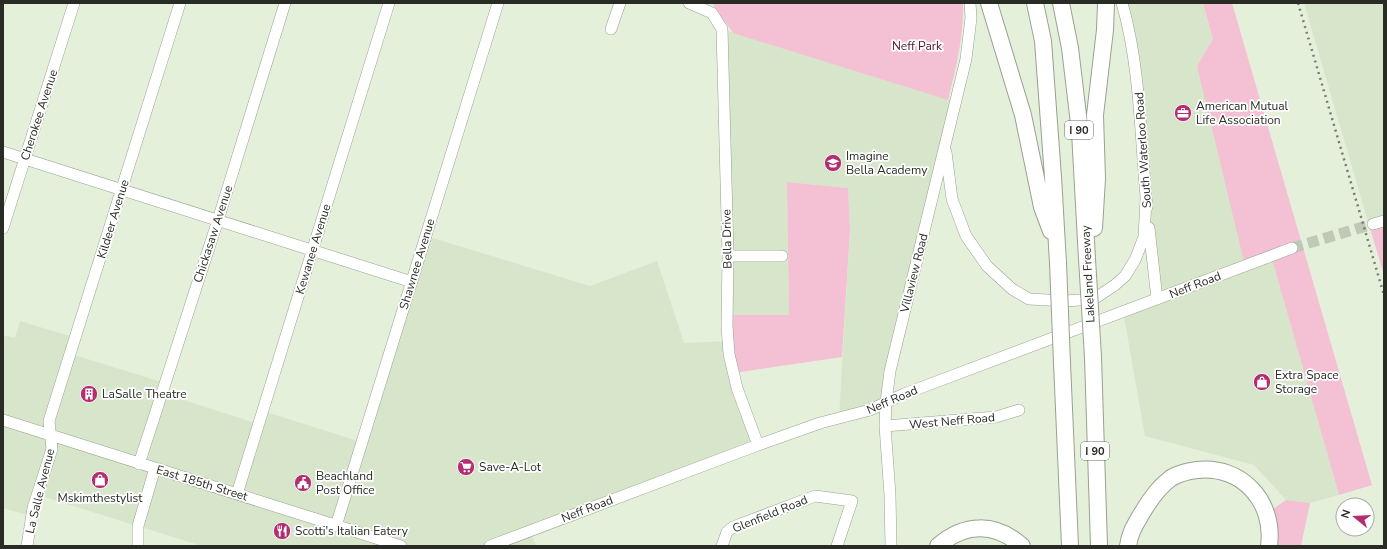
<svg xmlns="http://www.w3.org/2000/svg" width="1387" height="549" font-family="'Nunito Sans',sans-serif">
  <rect width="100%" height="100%" fill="#e5f0db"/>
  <path fill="#d7e5ca" d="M1122,3h81l10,36 -16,27 74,190 68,239 -29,8 -24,-3 -32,-35 -109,-29 -22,-125 34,-12z
    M1304,3h80v218l-15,4z
    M722,29l210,66 24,6 -70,301 -47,16 11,-188 -2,-42 -61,-6 2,133h-61z
    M426,236l164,50 67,-25 27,82 45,-2 29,104 -228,86 6,15h-334l-164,-51 -7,21 -28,-8v-173l12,3 5,-17 56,17 -5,16 94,29 -3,10 96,31 5,-13 98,31z"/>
  <path fill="#f4c0d3" d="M712,3h251c1,33 -7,65 -15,97l-215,-67z
    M1203,3h29l140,482 -33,10 -68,-239 -26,10 -48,-200 16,-27z
    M787,182l61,6 2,42 -8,127 -108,16 -6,-58h61z
    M1384,221v54l-15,-50z
    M1286,500l24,3 -9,43h-32l-2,-33z"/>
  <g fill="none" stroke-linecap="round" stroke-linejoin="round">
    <path stroke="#bfc9b7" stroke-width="11" stroke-dasharray="11 5.5" stroke-linecap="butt" d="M1292,248l81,-24"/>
    <defs>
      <path id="minor" d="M689,3l23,10 10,16 6,227 -1,70 2,28 8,34 21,57
        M1122,3c19,66 18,136 25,204
        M611,29l9,-26
        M3,152l409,130
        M946,152l6,47 14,37 21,30 25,23 17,10 36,2 29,-2 21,-14 10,-9 10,-16 9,-23 2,-38
        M1373,224l11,-3
        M3,228l71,-225
        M1149,228l8,71
        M728,256h54
        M3,420l398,126
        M885,426l111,-9 23,-7
        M139,464l79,-244 67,-217
        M237,494l152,-491
        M336,526l162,-523
        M27,546l6,-38 19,-59 -3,-28 131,-418
        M138,546v-20l17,-58
        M490,546l268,-101 62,-22 50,-13 34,-16 388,-146
        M722,546l5,-14 6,-5 82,-31 37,5 -15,45
        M891,546l-1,-51 -5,-69 1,-24 4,-31 76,-312 5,-41 -1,-15"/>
      <path id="highway" d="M989,3l34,112 19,92 9,24
        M1035,3l8,38 10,136 5,86
        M1061,3l9,45 10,84 7,127
        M1094,228l3,-49 -2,-64 10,-85 1,-27
        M1093,357l6,189
        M1062,363l8,183
        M938,546c26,-23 57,-24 84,0
        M1128,546c2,-14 7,-21 14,-33 7,-12 18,-27 29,-35 8,-5 18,-7 26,-8 45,-5 78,32 72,76"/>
    </defs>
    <use href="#minor" stroke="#98a28f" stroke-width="12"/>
    <use href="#highway" stroke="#98a28f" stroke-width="18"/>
    <use href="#minor" stroke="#fff" stroke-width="11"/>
    <use href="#highway" stroke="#fff" stroke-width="16"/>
    <path stroke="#777e71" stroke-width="2.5" stroke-dasharray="2 4" stroke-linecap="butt" d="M1298,3l86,292"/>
    <defs>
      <path id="highway-bridge" d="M1087,259l6,98
        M1058,263l4,100"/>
    </defs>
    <use href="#highway-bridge" stroke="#98a28f" stroke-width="18" stroke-linecap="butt"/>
    <use href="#highway-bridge" stroke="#fff" stroke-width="16"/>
  </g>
  <defs>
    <symbol id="office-disc" viewBox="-11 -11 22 22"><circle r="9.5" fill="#b32d71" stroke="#fff"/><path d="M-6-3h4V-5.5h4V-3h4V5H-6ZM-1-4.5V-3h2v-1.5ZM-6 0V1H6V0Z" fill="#fff"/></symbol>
    <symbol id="school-disc" viewBox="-11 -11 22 22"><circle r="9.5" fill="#b32d71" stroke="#fff"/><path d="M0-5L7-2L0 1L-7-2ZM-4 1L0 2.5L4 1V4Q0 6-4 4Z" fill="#fff"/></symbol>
    <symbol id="shop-disc" viewBox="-11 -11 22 22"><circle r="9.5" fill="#b32d71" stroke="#fff"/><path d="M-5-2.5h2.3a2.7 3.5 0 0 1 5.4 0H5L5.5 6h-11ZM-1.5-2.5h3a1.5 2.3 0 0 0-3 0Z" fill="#fff"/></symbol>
    <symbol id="building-disc" viewBox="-11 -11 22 22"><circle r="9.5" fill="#b32d71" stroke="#fff"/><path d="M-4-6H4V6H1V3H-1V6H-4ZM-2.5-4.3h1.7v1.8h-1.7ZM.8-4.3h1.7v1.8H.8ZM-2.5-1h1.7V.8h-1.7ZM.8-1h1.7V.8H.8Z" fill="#fff"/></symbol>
    <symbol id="supermarket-disc" viewBox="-11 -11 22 22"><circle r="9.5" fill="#b32d71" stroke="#fff"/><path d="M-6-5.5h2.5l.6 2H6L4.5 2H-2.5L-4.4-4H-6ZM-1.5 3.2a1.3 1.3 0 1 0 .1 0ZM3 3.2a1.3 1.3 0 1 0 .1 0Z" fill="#fff"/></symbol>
    <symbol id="civic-disc" viewBox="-11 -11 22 22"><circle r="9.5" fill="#b32d71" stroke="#fff"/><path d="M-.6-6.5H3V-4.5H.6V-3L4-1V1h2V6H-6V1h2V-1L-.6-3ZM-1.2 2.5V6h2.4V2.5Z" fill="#fff"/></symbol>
    <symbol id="restaurant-disc" viewBox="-11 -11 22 22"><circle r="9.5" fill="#b32d71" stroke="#fff"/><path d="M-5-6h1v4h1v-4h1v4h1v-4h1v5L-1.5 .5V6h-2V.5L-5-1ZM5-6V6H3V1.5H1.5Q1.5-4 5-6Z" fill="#fff"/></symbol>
  </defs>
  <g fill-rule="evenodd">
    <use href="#office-disc" x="1173" y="103" width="20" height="20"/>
    <use href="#school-disc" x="823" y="153" width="20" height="20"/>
    <use href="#shop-disc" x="1252" y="372" width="20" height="20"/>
    <use href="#building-disc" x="79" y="384" width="20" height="20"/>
    <use href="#supermarket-disc" x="456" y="457" width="20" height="20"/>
    <use href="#shop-disc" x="90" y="470" width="20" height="20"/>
    <use href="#civic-disc" x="293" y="473" width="20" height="20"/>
    <use href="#restaurant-disc" x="272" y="521" width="20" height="20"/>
  </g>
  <g text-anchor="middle" stroke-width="3.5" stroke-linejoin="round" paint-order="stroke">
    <g fill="#fff" stroke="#686b66" stroke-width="1">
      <rect x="1065" y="121" width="28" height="18" rx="3"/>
      <rect x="1081" y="442" width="28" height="18" rx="3"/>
    </g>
    <g font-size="11" font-weight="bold" fill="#282c25">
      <text x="1079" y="134">I 90</text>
      <text x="1095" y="455">I 90</text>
    </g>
    <g font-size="12" fill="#511431" stroke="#fff">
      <text x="917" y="50">Neff Park</text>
    </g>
    <g font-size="12" fill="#282c25" stroke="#fff" text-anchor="start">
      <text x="1196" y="110">American Mutual<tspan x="1196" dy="14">Life Association</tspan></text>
      <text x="846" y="160">Imagine<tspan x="846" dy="14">Bella Academy</tspan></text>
      <text x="1275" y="379">Extra Space<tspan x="1275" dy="14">Storage</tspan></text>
      <text x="102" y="398">LaSalle Theatre</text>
      <text x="479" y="471">Save-A-Lot</text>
      <text x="316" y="480">Beachland<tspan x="316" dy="14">Post Office</tspan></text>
      <text x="100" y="502" text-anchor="middle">Mskimthestylist</text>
      <text x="295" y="535">Scotti's Italian Eatery</text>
    </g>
    <g font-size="12" fill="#282c25" stroke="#fff">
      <text transform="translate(39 115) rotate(-72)" y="4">Cherokee Avenue</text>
      <text transform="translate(1143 150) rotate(-94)" y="4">South Waterloo Road</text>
      <text transform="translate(113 219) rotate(-73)" y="4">Kildeer Avenue</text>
      <text transform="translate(213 234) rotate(-72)" y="4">Chickasaw Avenue</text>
      <text transform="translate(727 239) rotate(-91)" y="4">Bella Drive</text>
      <text transform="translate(313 249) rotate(-73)" y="4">Kewanee Avenue</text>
      <text transform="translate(417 264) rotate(-73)" y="4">Shawnee Avenue</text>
      <text transform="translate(914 273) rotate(-76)" y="4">Villaview Road</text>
      <text transform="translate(1088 274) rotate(-93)" y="4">Lakeland Freeway</text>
      <text transform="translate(1195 285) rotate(-21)" y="4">Neff Road</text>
      <text transform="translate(892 400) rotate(-23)" y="4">Neff Road</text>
      <text transform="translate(952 421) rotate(-5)" y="4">West Neff Road</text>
      <text transform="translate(202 483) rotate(17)" y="4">East 185th Street</text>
      <text transform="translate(40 491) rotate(-76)" y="4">La Salle Avenue</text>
      <text transform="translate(587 509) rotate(-21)" y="4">Neff Road</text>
      <text transform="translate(770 514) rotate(-22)" y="4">Glenfield Road</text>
    </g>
  </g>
  <rect width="1387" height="549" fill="none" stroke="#282c25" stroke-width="8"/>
  <g transform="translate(1355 517) rotate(288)"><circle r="19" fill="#ffffff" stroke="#a9aba8"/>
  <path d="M0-3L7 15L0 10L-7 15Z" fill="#b32d71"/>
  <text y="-6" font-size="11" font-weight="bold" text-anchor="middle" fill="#282c25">N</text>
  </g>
</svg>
